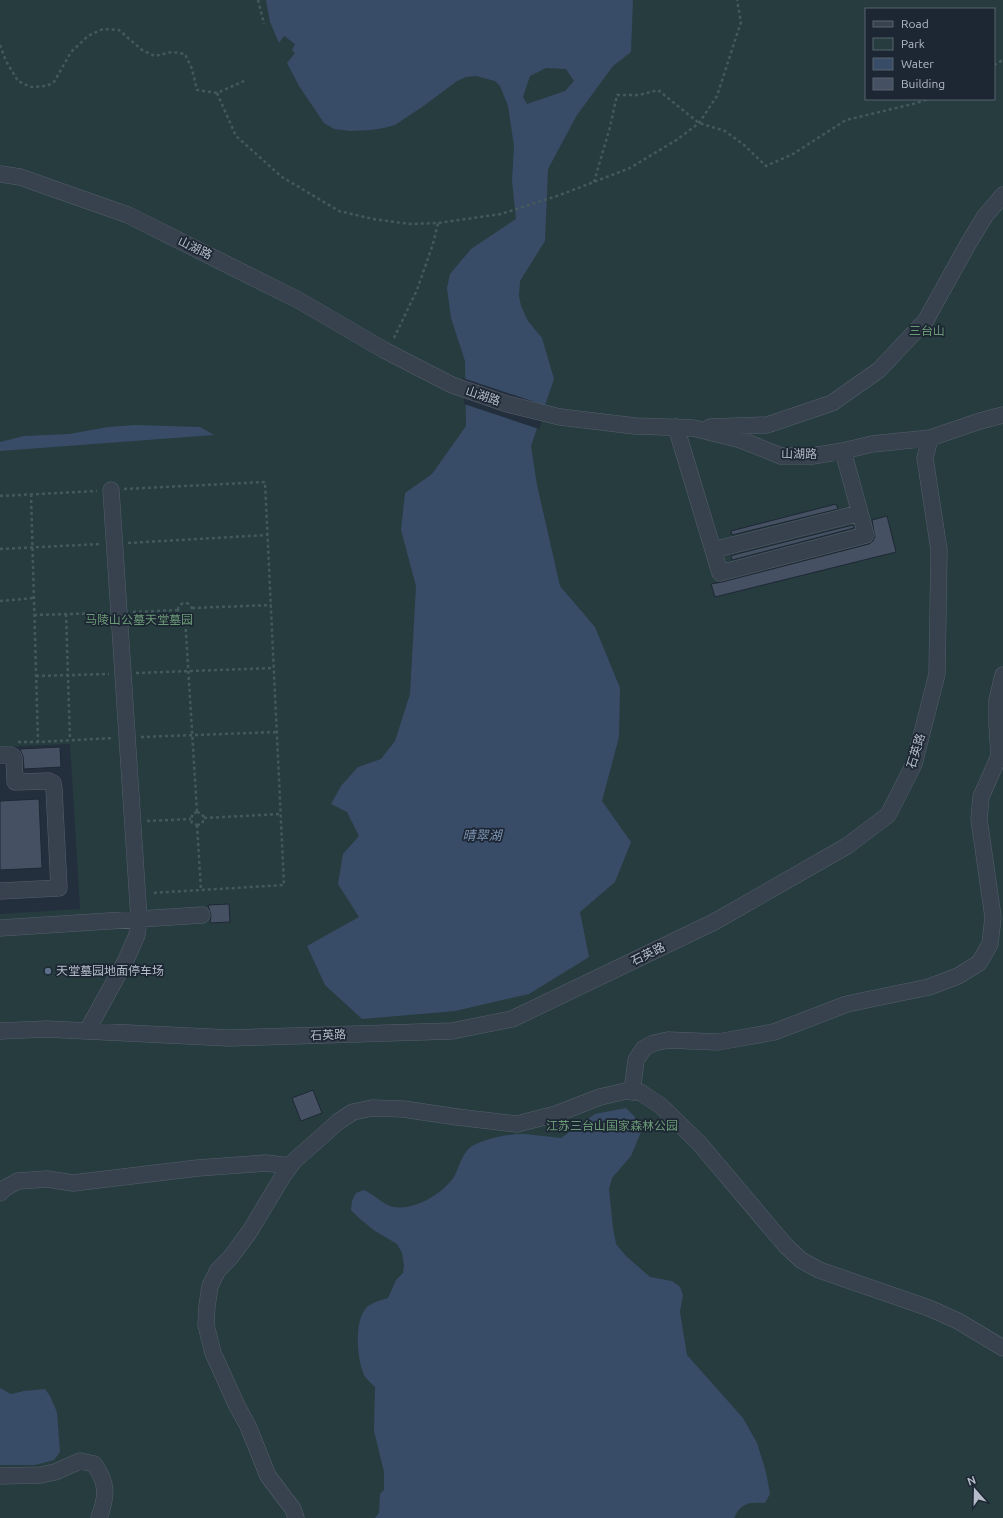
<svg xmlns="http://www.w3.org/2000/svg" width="1003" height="1518" font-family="Ubuntu,'Noto Sans SC',sans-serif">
  <rect width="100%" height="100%" fill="#242f3e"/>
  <path fill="#263c3f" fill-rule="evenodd" d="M0,0h1003v1518h-1003v-604l80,-5 -10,-165 -70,3zM866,9h128v90h-128z"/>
  <path fill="#394c67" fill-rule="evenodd" d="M266,0h367l-2,52 -18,14 -36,49 -29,54 -3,72 -25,40 -1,15 2,10 7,15 14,17 12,41 -23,67 6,39 23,101 35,41 25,61 -1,49 -17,64 29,41 -16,40 -35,30 9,45 -60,37 -74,17 -93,8 -37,-34 -18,-39 52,-29 -21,-33 5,-30 16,-18 -12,-24 -16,-8 10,-18 17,-19 23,-8 14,-18 15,-47 6,-108 -15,-56 4,-37 27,-19 34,-48 -1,-65 -14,-43 -4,-30 3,-14 21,-25 45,-30 -4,-38 2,-35 -6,-40 -8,-20 -5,-5 -19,-5 -10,1 -9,4 -32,24 -30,20 -11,3 -13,2 -20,1 -17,-2 -10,-6 -25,-37 -12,-23 8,-10 -3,-3 3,-6 -11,-8 -5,7 -9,-21zM546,68l20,1 8,12 -9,10 -38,13 -4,-7 7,-21z
    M135,425l65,2 14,8 -214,16v-9l24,-6 45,-2 39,-7z
    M626,1108l9,9 6,15 -10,24 -19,22 -3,11 4,39 3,16 10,12 24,21 22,4 8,6 3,8 -3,17 7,43 56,63 14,25 9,29 4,22 -5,9c-15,-1 -24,-1 -31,15h-359l4,-5 1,-19 4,-4v-18l-10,-41 1,-44c-4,-4 -9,-8 -11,-12 -7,-16 -11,-56 4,-69 6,-4 13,-6 20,-8l8,-18 7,-7 1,-8 -2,-12 -5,-9 -22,-13 -15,-12 -9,-9 1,-9 4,-8 8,-3c9,4 18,13 26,16 22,7 55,-13 65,-31 5,-10 7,-22 17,-29 12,-7 39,-13 53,-12 12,1 24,3 36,4l34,-24z
    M0,1388l11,6 13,-3 21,-2 5,7 7,16 3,40 -6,8 -7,2 -12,3h-35z"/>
  <path fill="#242f3e" d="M463,378l84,28 -8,23 -75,-25z"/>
  <path fill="#455162" stroke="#1f2835" d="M836,504l2,5 -106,26 -1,-4z
    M887,516l9,36 -181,45 -4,-13 11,-2 147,-38 4,-3 2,-4 -3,-17z
    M853,525l1,3 -122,32 -1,-4 6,-2z
    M60,747l1,20 -37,2 -1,-13 -3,-7z
    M39,799l3,69 -42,2v-69z
    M229,904l1,18 -20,1 1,-8 -3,-10z
    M313,1090l9,23 -21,8 -9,-23z"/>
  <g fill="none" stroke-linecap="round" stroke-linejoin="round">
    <defs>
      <path id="minor" d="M0,174l20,3 108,38 172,86 84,49 68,35 55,19 53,13 75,9 58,2 48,12 40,16h31l31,-5 29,-7 58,-6 50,-17 23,-6
        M676,427l44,146 146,-38 -23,-84
        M710,427l57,-2 65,-22 47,-33 47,-50 42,-76 17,-28 18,-21
        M713,550l147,-37
        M0,755h11l3,2 1,25 34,-1 4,2 1,6 5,99 -59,3
        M0,928l202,-13
        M0,1031l46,-2 183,9 223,-7 60,-12 202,-97 133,-76 41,-31 26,-51 23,-90 2,-124 -14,-92 5,-20
        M87,1031l38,-69 12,-27 2,-16 -28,-429
        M632,1092l4,-32 8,-12 10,-5 14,-3 50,2 56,-10 73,-28 82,-17 29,-11 21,-13 11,-19 3,-27 -14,-98 2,-22 18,-41 -2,-32v-24l6,-25
        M0,1193l5,-5 13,-7 29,-2 26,4 125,-15 68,-5 24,3
        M0,1476l41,-1 14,-3 25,-11 14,3c14,19 13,32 5,54
        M296,1518l-3,-9 -25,-33 -20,-50 -11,-20 -24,-53 -7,-28 1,-19 3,-20 8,-16 12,-12 20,-27 33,-55 11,-15 45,-40 14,-9 19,-4 31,1 54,8 60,7 39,-10 44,-17 26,-6 14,1 21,14 38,37 87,103 15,14 18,10 110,38 29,13 45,27"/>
    </defs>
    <use href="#minor" stroke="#565f6c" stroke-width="17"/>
    <path stroke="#44595c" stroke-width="2.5" stroke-dasharray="3 3" stroke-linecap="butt" d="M258,0l6,24
      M0,45l6,16 12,20 12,6 17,-1 7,-4 17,-30 17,-16 15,-7 16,1 23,20 13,6 17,-4 13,2 7,15 5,21 20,3 27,-12
      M994,65l9,-5
      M217,93l19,43 46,41 57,34 34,8 37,5 28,-1 63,-9 59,-19 70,-27 48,-29 21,-16 18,-27 24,-74 -4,-22
      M594,182l16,-55 7,-32h22l19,-5 41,33 26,8 19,14 22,21 27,-12 53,-34 71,-17 11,-4
      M394,338l23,-48 16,-46 5,-21
      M124,489l141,-7 19,403 -132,8
      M31,494l7,248 76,-4
      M0,496l97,-5
      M128,543l139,-8
      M0,549l101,-5
      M0,601l34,-3
      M178 610a7 7 0 1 1 14 0a7 7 0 1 1-14 0Z
      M192,608l79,-3
      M133,612l45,-2
      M66,614l4,126
      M34,615l72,-2
      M185,617l12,195
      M136,673l138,-5
      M36,676l73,-2
      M141,737l136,-5
      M18,742h20
      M197,812l-4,1 -2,6 1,4 5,2
      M197,812l5,2 2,4
      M204,818l77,-4
      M147,821l44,-2
      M197,825l4,65
      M197,825l5,-1 2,-6"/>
    <use href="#minor" stroke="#38414e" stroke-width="16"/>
  </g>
  <circle fill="#5c6f8a" stroke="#1d2633" stroke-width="1.5" cx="48" cy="971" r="4"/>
  <g text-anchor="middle" stroke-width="3.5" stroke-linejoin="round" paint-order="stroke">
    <g font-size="12" fill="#b4bcc9" stroke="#1d2633">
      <text transform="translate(195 248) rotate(26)" y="4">山湖路</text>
      <text transform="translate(483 396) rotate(19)" y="4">山湖路</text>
      <text transform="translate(799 454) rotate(1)" y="4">山湖路</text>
      <text transform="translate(916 751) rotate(-73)" y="4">石英路</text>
      <text transform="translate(648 954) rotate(-26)" y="4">石英路</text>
      <text transform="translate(328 1035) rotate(-2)" y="4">石英路</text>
    </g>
    <g font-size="12" fill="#6b9a76" stroke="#1d2633">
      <text x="927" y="335">三台山</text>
      <text x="139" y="624">马陵山公墓天堂墓园</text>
      <text x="612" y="1130">江苏三台山国家森林公园</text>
    </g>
    <g font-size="12" fill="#b4bcc9" stroke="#1d2633" text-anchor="start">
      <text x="56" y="975">天堂墓园地面停车场</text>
    </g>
    <g font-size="13" font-style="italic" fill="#7c92b1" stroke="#1d2633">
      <text x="482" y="840">晴翠湖</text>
    </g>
  </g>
  <rect x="865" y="8" width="130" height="92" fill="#1d2633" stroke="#59626f"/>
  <rect x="873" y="21" width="20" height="6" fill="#38414e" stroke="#59626f"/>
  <text x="901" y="28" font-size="12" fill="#b4bcc9">Road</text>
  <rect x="873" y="38" width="20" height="12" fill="#263c3f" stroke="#59626f"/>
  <text x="901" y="48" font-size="12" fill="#b4bcc9">Park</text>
  <rect x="873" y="58" width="20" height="12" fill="#394c67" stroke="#59626f"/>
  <text x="901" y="68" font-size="12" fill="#b4bcc9">Water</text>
  <rect x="873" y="78" width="20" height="12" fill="#455162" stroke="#59626f"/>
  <text x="901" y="88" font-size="12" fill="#b4bcc9">Building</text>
  <g transform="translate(975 1490) rotate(340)" stroke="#1d2633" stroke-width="3" paint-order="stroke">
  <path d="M0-3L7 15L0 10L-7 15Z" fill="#b4bcc9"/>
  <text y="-6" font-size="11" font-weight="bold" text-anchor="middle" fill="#b4bcc9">N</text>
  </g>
</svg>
